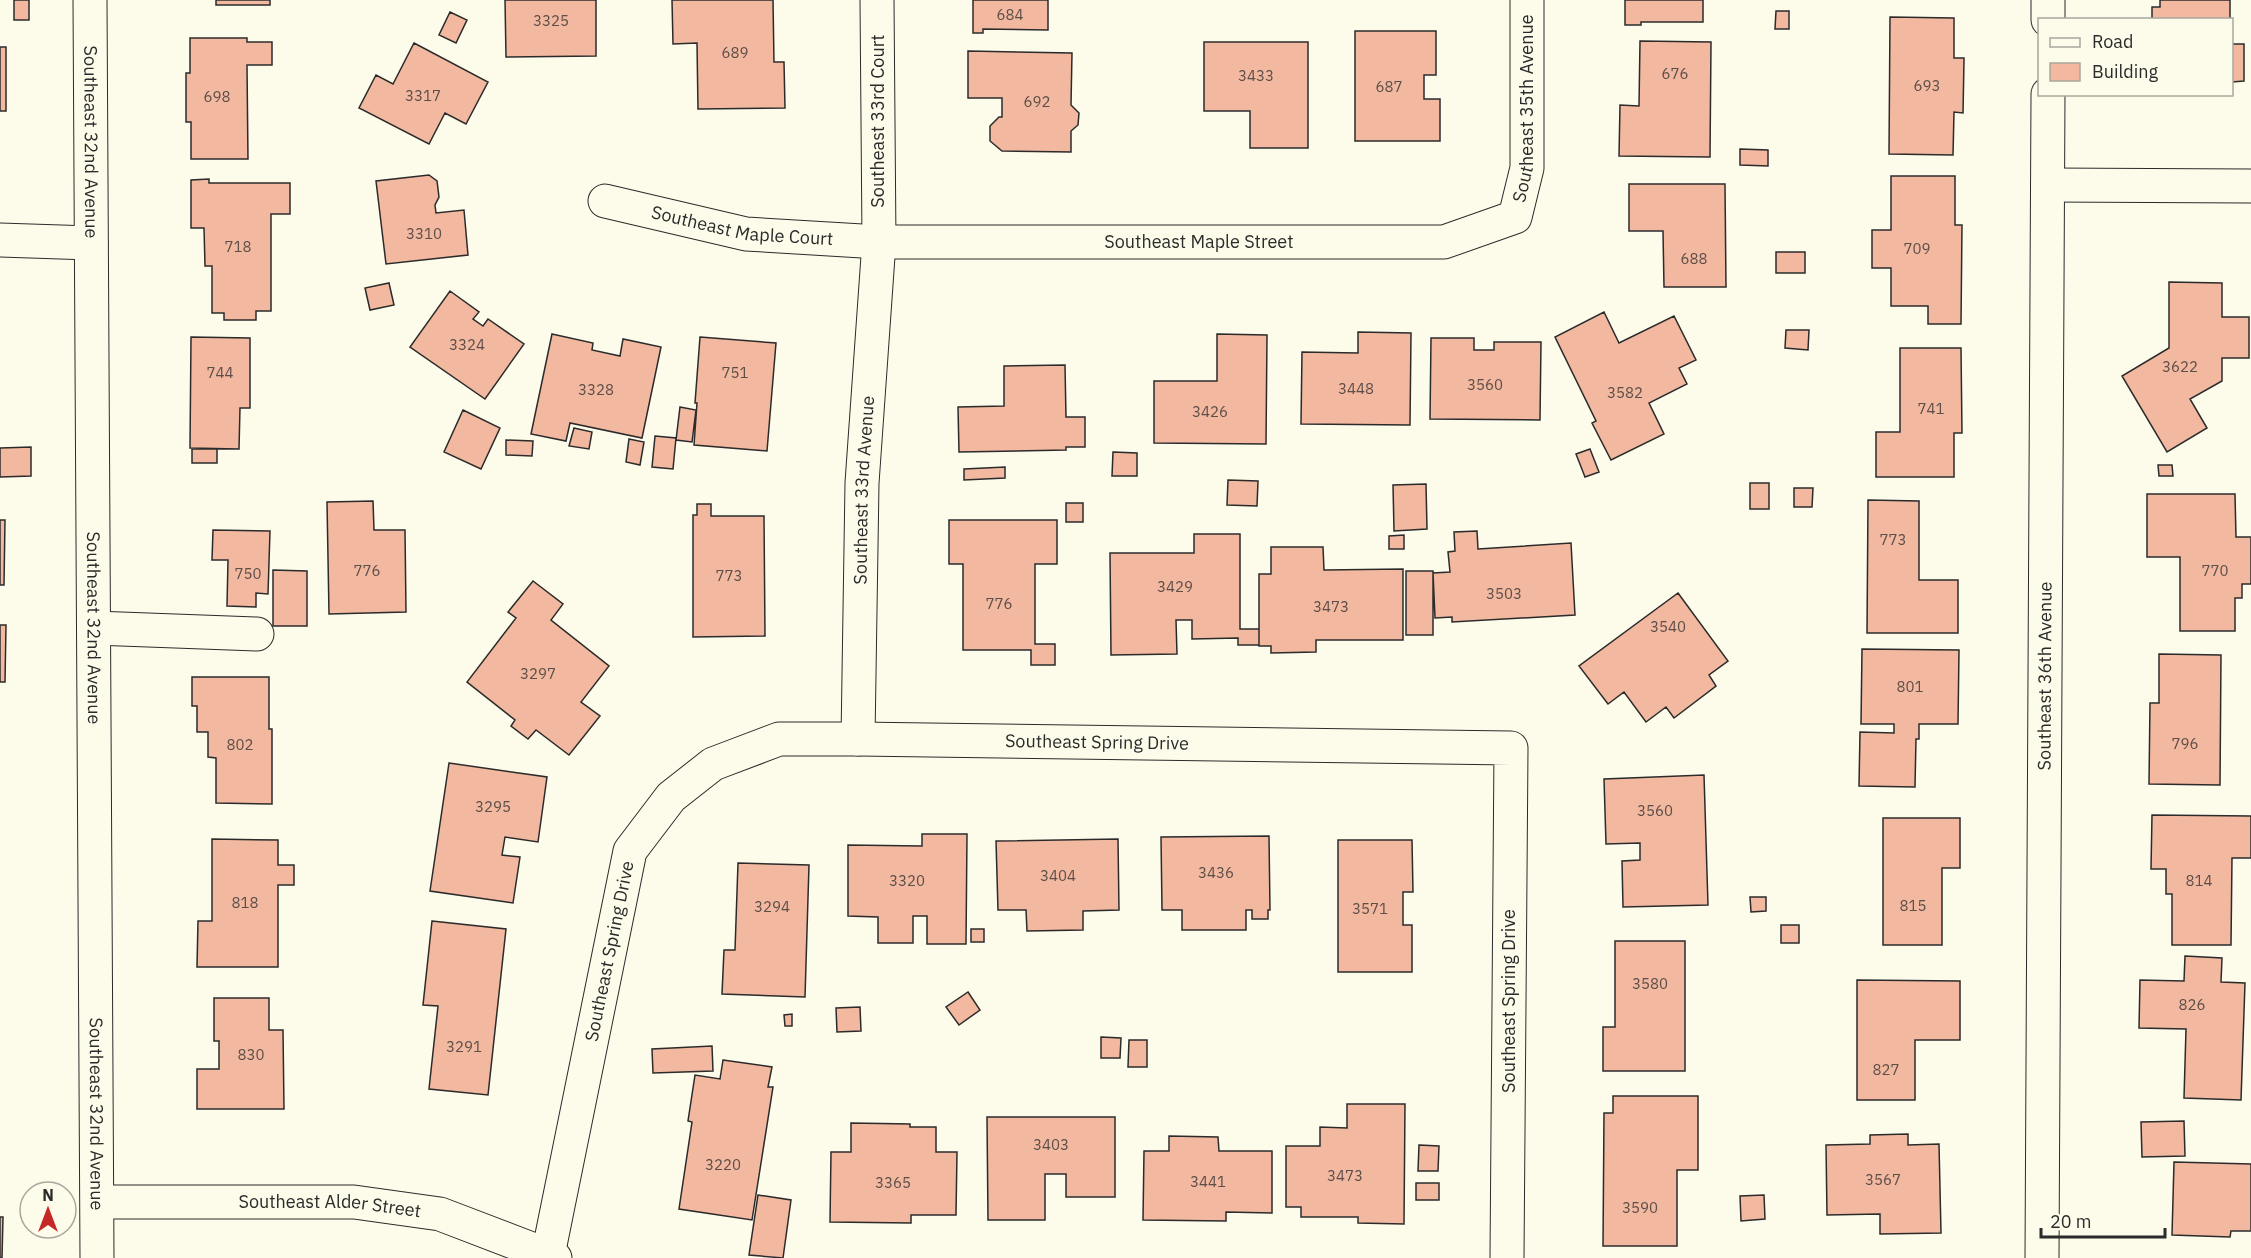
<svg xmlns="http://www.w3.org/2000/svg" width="2251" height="1258" font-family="'IBM Plex Sans',sans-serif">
  <rect width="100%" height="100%" fill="#fdfbea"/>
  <path fill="#f2b8a0" stroke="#2b2b2b" stroke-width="1.5" d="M14,0h15v20h-15z
    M216,0h54v5h-54z
    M505,0h91v56l-90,1z
    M672,0h101l1,62h10l1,46 -87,1 -1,-66 -24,1z
    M973,0h75v30l-65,-1v4h-10z
    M1625,0h78v22h-62v3h-16z
    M2160,0h70v20h-78v-13h8z
    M1776,11h13v18h-14z
    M450,12l17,8 -11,23 -17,-8z
    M1890,17l64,1v40h10v2l-1,53 -9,-1 -1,43 -64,-1z
    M1355,31h81v44h-12v24h16v42h-85z
    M190,38h57v4h25v23h-25l1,94h-57v-37h-5v-49h4z
    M1640,41l71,1 -1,115 -91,-1 1,-51 19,1z
    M1204,42h104v106h-58v-37h-46z
    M414,43l74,39 -22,42 -21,-11 -16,31 -70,-36 17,-33 17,9z
    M2232,44h12v37l-12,1z
    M0,47h6v64h-6z
    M968,51l104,2 -1,52 8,8 -1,12 -7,6v21l-69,-1 -12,-10v-15l9,-9h3v-19h-34z
    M1740,149l28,1v16l-28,-1z
    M429,175l8,6 2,16 -4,8 1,8 28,-3 4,45 -82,9 -10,-83z
    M1891,176h64v49h7l-1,99h-33v-18h-37v-38h-19v-38h19z
    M209,179v4h81v31h-19v97h-15v9h-32v-7h-12v-47h-7l-1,-38h-13v-48z
    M1629,184h96l1,103h-62l-1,-56h-34z
    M1776,252h29v21h-29z
    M2169,282l53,1v34h27v41h-27v23l-32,18 17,29 -40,24 -45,-76 47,-28z
    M389,283l5,22 -24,5 -5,-22z
    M450,291l29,21 -6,7 10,7 5,-7 36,25 -39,55 -75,-52z
    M1604,312l15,31 55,-27 22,44 -17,8 8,16 -38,19 15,31 -53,26 -19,-37 4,-2 -41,-84z
    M1786,330h23l-1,20 -23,-2z
    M1358,332l53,1 -1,92 -109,-1 1,-72 56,1z
    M552,334l41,9 -1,7 28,6 3,-17 38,8 -19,91 -72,-15 -4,18 -35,-7z
    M1217,334l50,1 -1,109 -112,-1v-62h63z
    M191,337l59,1v70h-10l-1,41 -49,-1z
    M700,337l76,6 -9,108 -73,-6 3,-42h-2z
    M1431,338h43v12h20v-8h47l-1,78 -110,-1z
    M1900,348h61l1,85h-8v44h-78v-45h24z
    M1065,365l1,52h19v30h-19v3l-107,2 -1,-45 46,-1v-40z
    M680,407l16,3 -4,32 -16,-2z
    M463,410l37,18 -19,41 -37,-17z
    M574,428l18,4 -3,17 -20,-3z
    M655,436l21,2 -3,31 -21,-2z
    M629,439l15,3 -4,23 -14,-3z
    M506,440l27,1 -1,15 -26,-1z
    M31,447v29l-31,1v-29z
    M192,449h25v14h-25z
    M1590,449l9,23 -14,5 -9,-23z
    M1113,452l24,1v23h-25z
    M2158,465h14l1,11h-14z
    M1005,467v11l-41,2v-11z
    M1228,480l30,1 -1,25 -30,-1z
    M1750,483h19v26h-19z
    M1426,484l1,45 -33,2 -1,-46z
    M1794,488h19l-1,19h-18z
    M2147,494h88l1,43h15v47h-9v14h-7v33h-55v-74h-33z
    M1868,500l51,1v79h39v53h-91z
    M373,501l1,29h31l1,82 -77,2 -2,-112z
    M1066,503h17v19h-17z
    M697,504h14v12h53l1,120 -72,1v-122h4z
    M0,520h5l-1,65h-4z
    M949,520h108v44h-22v80h20v21h-24v-15h-68v-86h-14z
    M213,530l57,1 -2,63 -12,-1v14l-29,-1 1,-46h-16z
    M1477,531l1,18 93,-6 4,72 -123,7v-5l-17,1 -2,-45 17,-1 -2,-20 7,-1 -1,-19z
    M1194,534h46v95h19v16h-21v-7l-46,1v-19h-16l1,34 -66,1 -1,-102h84z
    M1404,535v14h-15v-13z
    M1271,547h52l1,23 79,-1v71h-87v12l-45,1v-7h-12v-72h12z
    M273,570l34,1v55h-34z
    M1406,571h27v64h-27z
    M533,581l30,23 -12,16 58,46 -28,36 19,14 -31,39 -33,-25 -8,9 -17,-13 4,-6 -48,-38 49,-64 -8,-6z
    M1678,593l50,68 -19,14 7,11 -42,32 -8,-11 -20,15 -22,-30 -16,12 -29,-38z
    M0,625h6l-1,57h-5z
    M1862,649l97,1 -1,74h-39v15h-3l-1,48 -56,-1 1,-54 34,1v-9h-33z
    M2159,654l62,1 -1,130 -71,-1 1,-81h9z
    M192,677h77v52h3v75l-56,-1v-45l-8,-1v-25h-11v-26h-5z
    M449,763l98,14 -9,65 -33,-5 -3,18 18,2 -7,46 -83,-12z
    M1704,775l4,130 -85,2 -1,-46 18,-1v-17l-34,1 -2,-65z
    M2152,815l99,1v42h-19l-1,87h-59v-51h-6v-25h-15z
    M1883,818h77v50h-18v77h-59z
    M922,834h45l-1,110h-39v-28h-14v27h-35v-26l-30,-1v-71l74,1z
    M1269,836l1,74h-2v9h-16v-9h-6v20h-64v-20h-20l-1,-73z
    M212,839l66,1v25h16v20h-16v82h-81l1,-46h14z
    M1118,839l1,71 -36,1v19l-56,1 -1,-21h-28l-2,-69z
    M1338,840h74l1,52h-10v33h9v47h-74z
    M738,863l71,2 -4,132 -83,-3 2,-44h11z
    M1750,897h16v14l-15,1z
    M432,921l74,8 -18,166 -59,-6 9,-83 -15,-1z
    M1781,925h18v18h-18z
    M971,929h13v13h-13z
    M1615,941h70v130h-82v-44h12z
    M2185,956l37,2 -1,24 24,1 -4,117 -57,-2 2,-69 -47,-1 1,-48 44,1z
    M1857,980l103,1v59h-45v60h-58z
    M968,992l12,18 -21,15 -13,-18z
    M214,998h55v32h14l1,79h-87v-40h22v-28h-5z
    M860,1007l1,24 -24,1 -1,-24z
    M792,1014v12h-7l-1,-11z
    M1101,1037l20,1 -1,20h-19z
    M1129,1040h18v27h-19z
    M712,1046l1,25 -60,2 -1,-24z
    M723,1060l49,7 -4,20h5l-21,133 -73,-11 13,-87 -4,-1 7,-46 25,4z
    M1613,1096h85v74h-21v76h-74l1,-133h9z
    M1347,1104h58l-1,120 -46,-1v-6h-57v-10h-15v-61h34v-19l27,1z
    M987,1117h128v80h-49v-23h-21v46h-57z
    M2184,1121l1,35 -43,1 -1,-35z
    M851,1123l59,1v3h26v25h21l-1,63h-45v8l-81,-1 1,-70h20z
    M1908,1134v11l31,-1 2,89 -61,1v-20l-53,1 -1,-70 44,-1v-9z
    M1169,1136l49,1 1,14h53v62l-46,-1v9l-83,-1 1,-69h25z
    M1419,1145l20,1 -1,25h-20z
    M2174,1162l77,2v67h-20l-1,6 -58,-2z
    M1416,1183h23v17h-23z
    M758,1195l33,5 -8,58 -34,-3z
    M1764,1195l1,24 -24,2 -1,-25z
    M0,1217h3l-1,41h-2z"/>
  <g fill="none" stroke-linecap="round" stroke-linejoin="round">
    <defs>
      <g id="minor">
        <path d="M2048,20v-20"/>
        <path d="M2048,185l203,1"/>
        <path id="s1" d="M605,201l141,33 133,8h565l71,-25 12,-49v-168"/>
        <path d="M0,240l91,3"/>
        <path d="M94,628l163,6"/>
        <path id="s2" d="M858,739l4,-256 17,-241 -2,-242"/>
        <path id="s3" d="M98,1202h256l86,12 115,44"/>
        <path id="s4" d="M548,1255l82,-404 41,-54 42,-33 66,-25h79l653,9 -4,510"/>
        <path id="s5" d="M2042,1258l6,-1164"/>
      </g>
      <g id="major">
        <path id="s6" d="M90,0l7,1258"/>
      </g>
    </defs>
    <use href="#minor" stroke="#2b2b2b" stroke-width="35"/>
    <use href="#major" stroke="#2b2b2b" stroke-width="35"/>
    <use href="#minor" stroke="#fdfbea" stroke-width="33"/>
    <use href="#major" stroke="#fdfbea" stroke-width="33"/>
  </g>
  <g text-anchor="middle" stroke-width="4.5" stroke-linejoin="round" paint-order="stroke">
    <g font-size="15" fill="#5d4e48">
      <text x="1010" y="20">684</text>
      <text x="551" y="26">3325</text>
      <text x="735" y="58">689</text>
      <text x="1675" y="79">676</text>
      <text x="1256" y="81">3433</text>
      <text x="1927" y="91">693</text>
      <text x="1389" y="92">687</text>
      <text x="423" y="101">3317</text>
      <text x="217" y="102">698</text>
      <text x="1037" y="107">692</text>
      <text x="424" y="239">3310</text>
      <text x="238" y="252">718</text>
      <text x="1917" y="254">709</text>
      <text x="1694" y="264">688</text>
      <text x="467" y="350">3324</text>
      <text x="2180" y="372">3622</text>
      <text x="220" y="378">744</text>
      <text x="735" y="378">751</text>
      <text x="1485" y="390">3560</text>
      <text x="1356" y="394">3448</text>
      <text x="596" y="395">3328</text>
      <text x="1625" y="398">3582</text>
      <text x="1931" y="414">741</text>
      <text x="1210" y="417">3426</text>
      <text x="1893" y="545">773</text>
      <text x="367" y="576">776</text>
      <text x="2215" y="576">770</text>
      <text x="248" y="579">750</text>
      <text x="729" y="581">773</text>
      <text x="1175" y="592">3429</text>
      <text x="1504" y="599">3503</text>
      <text x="999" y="609">776</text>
      <text x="1331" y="612">3473</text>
      <text x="1668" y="632">3540</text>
      <text x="538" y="679">3297</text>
      <text x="1910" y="692">801</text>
      <text x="2185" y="749">796</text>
      <text x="240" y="750">802</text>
      <text x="493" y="812">3295</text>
      <text x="1655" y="816">3560</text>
      <text x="1216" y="878">3436</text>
      <text x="1058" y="881">3404</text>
      <text x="907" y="886">3320</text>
      <text x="2199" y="886">814</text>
      <text x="245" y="908">818</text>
      <text x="1913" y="911">815</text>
      <text x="772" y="912">3294</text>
      <text x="1370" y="914">3571</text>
      <text x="1650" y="989">3580</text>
      <text x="2192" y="1010">826</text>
      <text x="464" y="1052">3291</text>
      <text x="251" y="1060">830</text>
      <text x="1886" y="1075">827</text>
      <text x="1051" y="1150">3403</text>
      <text x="723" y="1170">3220</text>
      <text x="1345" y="1181">3473</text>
      <text x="1883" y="1185">3567</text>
      <text x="1208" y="1187">3441</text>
      <text x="893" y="1188">3365</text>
      <text x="1640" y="1213">3590</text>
    </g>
    <g font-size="18" fill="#2b2b2b" stroke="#fdfbea">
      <text dy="6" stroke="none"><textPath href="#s1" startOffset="1028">Southeast 35th Avenue</textPath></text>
      <text transform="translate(878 121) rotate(-90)" y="6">Southeast 33rd Court</text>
      <text dy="6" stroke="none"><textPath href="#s6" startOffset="142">Southeast 32nd Avenue</textPath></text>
      <text dy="6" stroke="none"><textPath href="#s1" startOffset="140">Southeast Maple Court</textPath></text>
      <text dy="6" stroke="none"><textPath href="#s1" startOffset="598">Southeast Maple Street</textPath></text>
      <text dy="6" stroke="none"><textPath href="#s2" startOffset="249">Southeast 33rd Avenue</textPath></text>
      <text dy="6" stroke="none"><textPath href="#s6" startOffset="628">Southeast 32nd Avenue</textPath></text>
      <text dy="6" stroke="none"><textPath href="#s5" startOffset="582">Southeast 36th Avenue</textPath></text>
      <text dy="6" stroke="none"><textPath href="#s4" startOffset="922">Southeast Spring Drive</textPath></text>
      <text dy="6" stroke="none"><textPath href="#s4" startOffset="310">Southeast Spring Drive</textPath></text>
      <text transform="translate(1509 1001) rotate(-90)" y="6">Southeast Spring Drive</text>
      <text dy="6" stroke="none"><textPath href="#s6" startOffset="1114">Southeast 32nd Avenue</textPath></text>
      <text dy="6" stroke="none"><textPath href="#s3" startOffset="232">Southeast Alder Street</textPath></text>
    </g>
  </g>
  <rect x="2038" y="18" width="195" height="78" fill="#fdfbea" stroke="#a9a89e" stroke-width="1.5"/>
  <rect x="2050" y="38" width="30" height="9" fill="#fdfbea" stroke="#a9a89e" stroke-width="1.5"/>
  <text x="2092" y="48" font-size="18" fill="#2b2b2b">Road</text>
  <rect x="2050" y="63" width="30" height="18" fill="#f2b8a0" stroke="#a9a89e" stroke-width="1.5"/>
  <text x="2092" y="78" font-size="18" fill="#2b2b2b">Building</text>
  <g transform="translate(48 1210)"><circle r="28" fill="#fdfbea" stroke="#a9a89e" stroke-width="1.5"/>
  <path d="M0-4.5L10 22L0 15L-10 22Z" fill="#c62828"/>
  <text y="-9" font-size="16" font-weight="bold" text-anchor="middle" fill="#2b2b2b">N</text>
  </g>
  <path d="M2041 1228v9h124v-9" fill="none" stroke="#2b2b2b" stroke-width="3"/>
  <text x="2050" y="1228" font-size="18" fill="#2b2b2b" stroke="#fdfbea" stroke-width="4.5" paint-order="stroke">20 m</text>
</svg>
